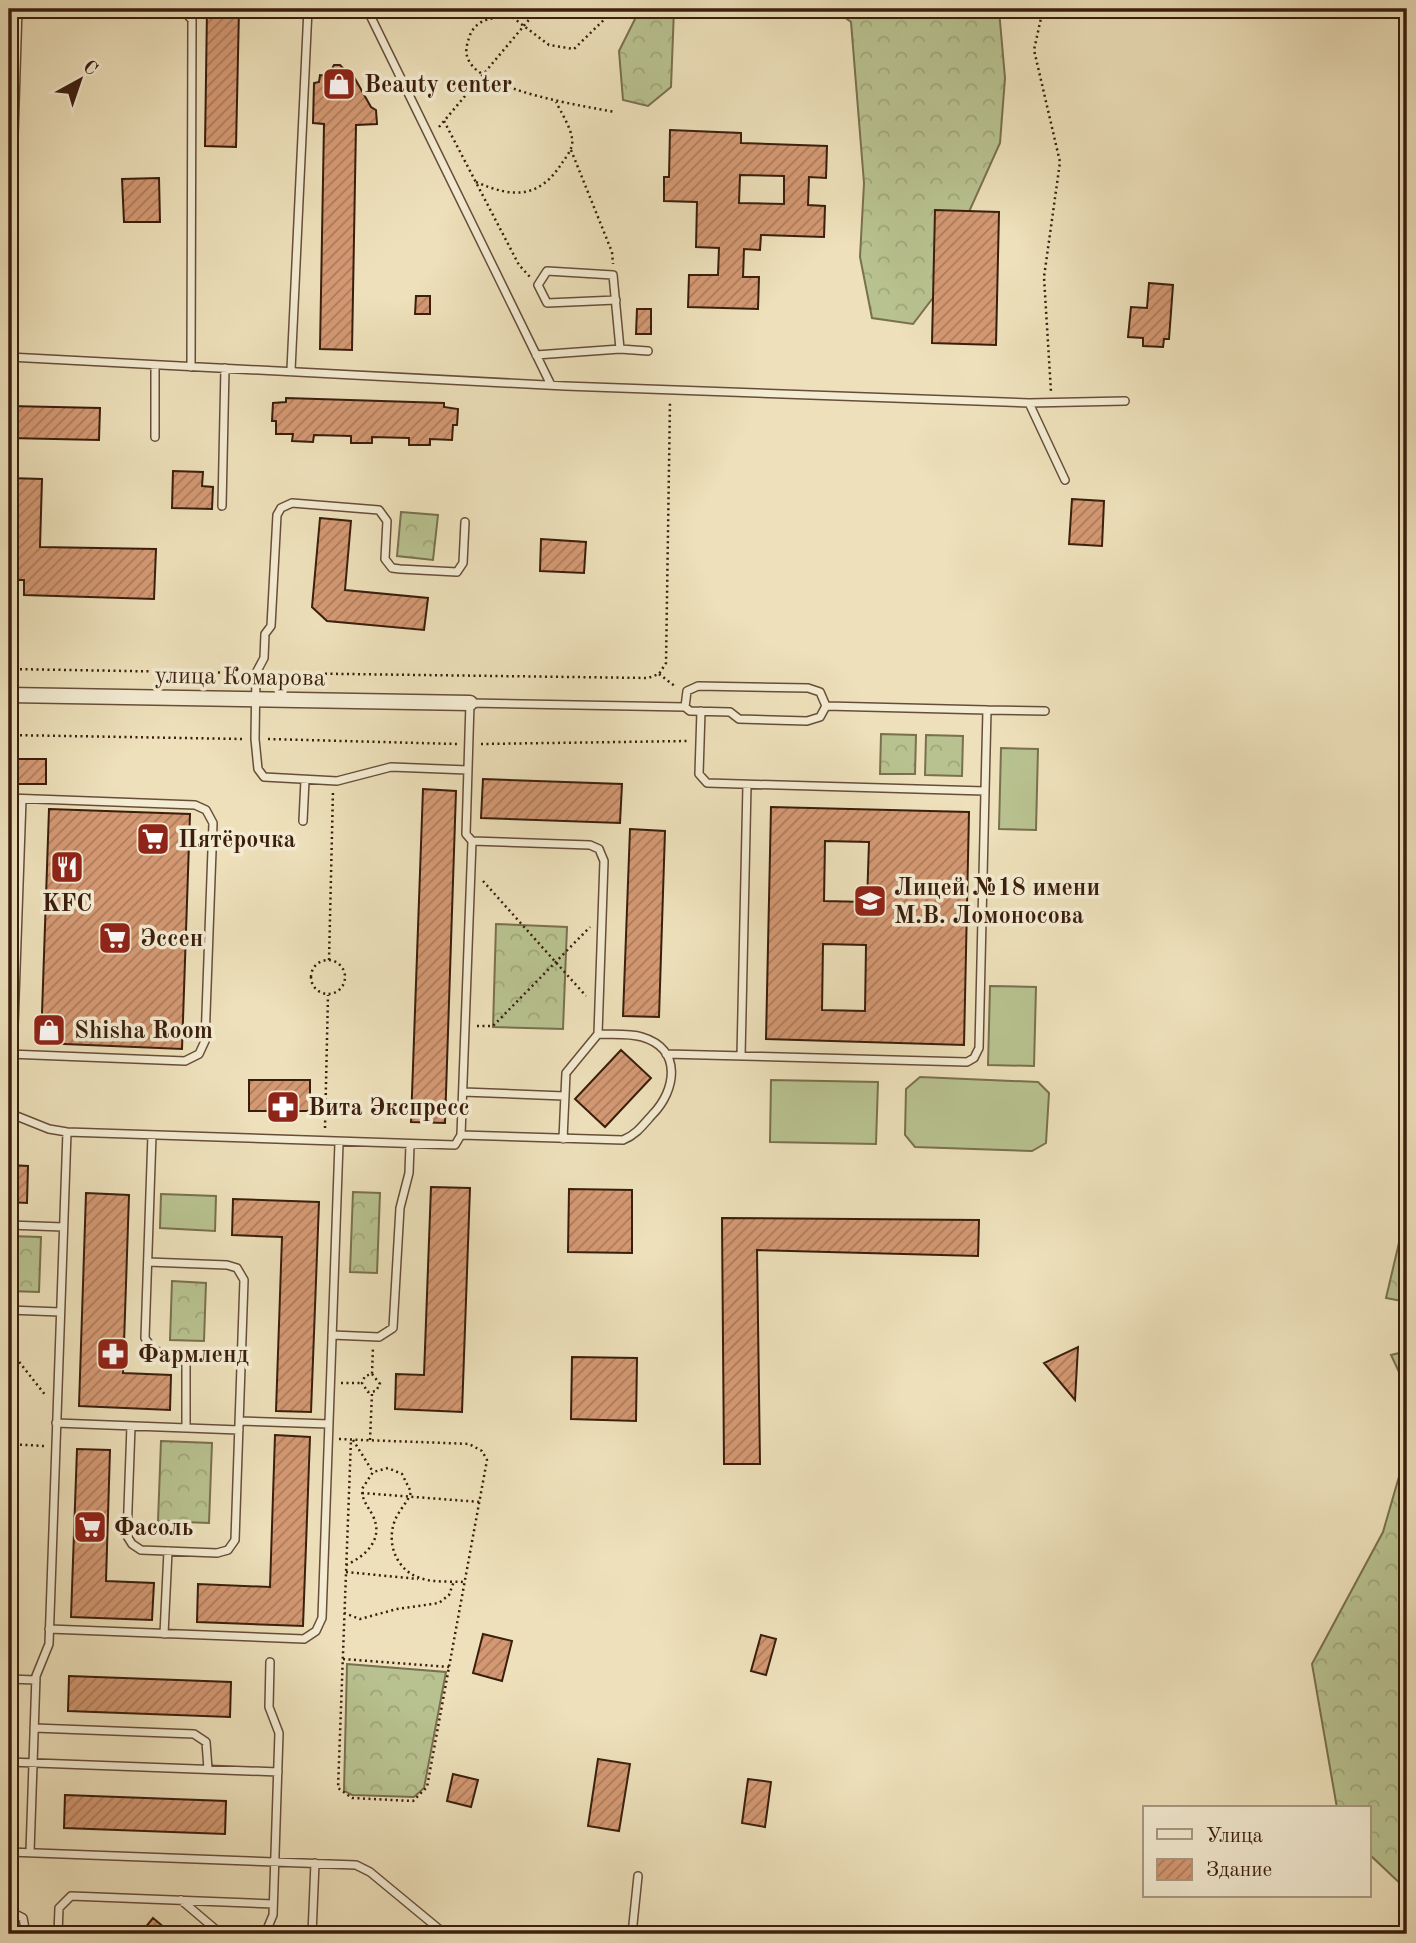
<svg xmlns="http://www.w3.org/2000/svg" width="1416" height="1943" font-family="'Old Standard TT',serif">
  <defs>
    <pattern id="forest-crowns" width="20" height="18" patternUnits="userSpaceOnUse" patternTransform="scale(1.75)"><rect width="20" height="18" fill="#b8c290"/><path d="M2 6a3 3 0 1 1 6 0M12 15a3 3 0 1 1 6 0" fill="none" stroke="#9fa67b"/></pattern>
    <pattern id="building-hatch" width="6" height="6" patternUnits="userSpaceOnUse" patternTransform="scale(1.75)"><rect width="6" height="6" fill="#d49973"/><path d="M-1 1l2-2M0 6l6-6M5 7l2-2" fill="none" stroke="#ad7c5d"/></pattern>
  </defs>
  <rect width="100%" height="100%" fill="#ede0ba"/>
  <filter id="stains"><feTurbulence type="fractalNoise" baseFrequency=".00286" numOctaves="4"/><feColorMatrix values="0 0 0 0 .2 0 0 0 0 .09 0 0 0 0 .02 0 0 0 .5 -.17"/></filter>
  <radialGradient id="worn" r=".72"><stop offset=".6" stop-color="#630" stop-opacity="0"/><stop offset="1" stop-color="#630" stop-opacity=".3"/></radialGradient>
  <path fill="#b8c290" stroke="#79704e" stroke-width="2" d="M1001,748l37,1 -2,81 -37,-1z
    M990,986l46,1 -2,79 -46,-1z
    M920,1077l118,5 11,11 -3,50 -14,8 -117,-4 -10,-12 1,-46z
    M771,1080l107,2 -2,62 -106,-2z
    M161,1194l55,2 -1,35 -55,-3z"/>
  <path fill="url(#forest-crowns)" stroke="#79704e" stroke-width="2" d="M640,9h34l-3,78 -23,19 -25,-6 -4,-49z
    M833,9l166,1 6,68 -5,65 -37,82 -21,61 -29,38 -41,-6 -12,-61 4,-74 -13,-161z
    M401,512l37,3 -5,45 -36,-4z
    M881,734l35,1 -1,39h-35z
    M926,735l37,1 -1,40 -37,-1z
    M496,924l71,3 -4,102 -70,-2z
    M353,1192l27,1 -3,80 -27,-1z
    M1407,1223v79l-21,-4 16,-68z
    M9,1236l32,1 -2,55 -30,-1z
    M172,1281l34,2 -2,58 -34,-1z
    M1407,1351v38l-16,-34z
    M161,1441l51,2 -3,80 -51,-2z
    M1407,1449v441l-38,-36v-46h-32l-25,-144 71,-132z
    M347,1664l99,8 -22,116 -10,9 -62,-2 -8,-4z
    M9,1704h8l-2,45 -6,-1z"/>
  <path fill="url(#building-hatch)" stroke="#3a1e0d" stroke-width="2" fill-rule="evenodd" d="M207,9h32l-3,138 -31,-1z
    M334,65h6l11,12h3l17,30 5,3 1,14 -21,1 -4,225 -32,-1 4,-225 -11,-1 1,-40 5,-1 1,-7 8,1z
    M670,130l71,3v10l86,3 -1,32 -17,-1 -1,28 17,1 -1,31 -63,-2 -1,15 -16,-1 -1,28h16l-1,32 -70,-2 1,-32h29l1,-27 -23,-1 1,-45 -33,-1v-24h5zM740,175l44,1v28l-45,-1z
    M159,178l1,44h-36l-2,-43z
    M935,210l64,2 -3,133 -64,-2z
    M1149,283l24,2 -4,54h-5l-1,8 -20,-1v-8l-15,-1 3,-30 16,1z
    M416,296h14v18h-15z
    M637,309h14v25h-15z
    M286,398l158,5v4l14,2 -1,16h-4l-1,15 -22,-1v6h-21v-7l-37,-1v6h-21v-7l-37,-1 -1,7 -21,-1 1,-7h-17v-13h-4l1,-18 13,-1z
    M9,406l91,2 -1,32 -90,-2z
    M173,471l30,1 -1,14 11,1 -1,22 -40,-1z
    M9,478l33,1 -2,68 116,2 -2,50 -130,-4v-15h-7l1,-45h-9z
    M1072,499l32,2 -2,45 -33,-2z
    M320,518l31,3 -6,69 83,8 -4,32 -97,-9 -15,-14z
    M541,539l45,3 -2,31 -44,-2z
    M9,759h37v25h-37z
    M483,779l139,5 -2,39 -139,-5z
    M423,789l33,2 -11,332 -34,-1z
    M771,807l198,5 -5,233 -198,-6zM825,841l44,1 -2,60 -43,-1zM823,944l43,1 -1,66 -43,-1z
    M49,809l141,5 -8,235 -141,-6z
    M630,829l35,2 -6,186 -36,-1z
    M621,1050l30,28 -46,49 -30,-28z
    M249,1080h61v31h-61z
    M9,1165l19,1 -1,37 -18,-1z
    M431,1187l39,1 -8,224 -67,-3 1,-35 28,1z
    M569,1189l63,1v63l-64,-1z
    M86,1193l43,2 -6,178 48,2 -1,35 -91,-4z
    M233,1199l86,3 -8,210 -35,-1 6,-174 -50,-2z
    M722,1218l257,2 -1,36 -221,-6 3,214h-36z
    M1078,1347l-3,53 -31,-37z
    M572,1357l65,1 -1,63 -65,-2z
    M275,1435l35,2 -7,189 -106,-4 1,-38 72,3z
    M77,1449l33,1 -4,131 48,2 -2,37 -81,-3z
    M483,1634l29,7 -10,40 -29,-8z
    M761,1635l15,4 -10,36 -15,-4z
    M69,1676l162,6 -1,35 -162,-6z
    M598,1759l32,5 -11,67 -31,-5z
    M453,1774l25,6 -7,27 -24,-6z
    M748,1779l23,3 -6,45 -23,-4z
    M65,1795l161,6 -1,33 -161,-6z
    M153,1918l19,16h-32z"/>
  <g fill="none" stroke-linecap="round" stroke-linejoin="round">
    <defs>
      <path id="service" d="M182,9l10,11 -1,347
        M367,9l184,376
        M9,291l9,-282
        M620,349l28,2
        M536,355l84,-6 -7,-74 -66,-4 -9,14 9,18 69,-3
        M9,357l556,29 464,17 36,77
        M155,365v72
        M291,370l17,-361
        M1029,403l96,-2
        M222,506l3,-138
        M465,522l-2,41 -6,9 -57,-3 -8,-1 -7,-9 2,-38 -8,-11 -87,-7 -11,5 -4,7 -6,111 -6,8 -1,24 -8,15 -1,66 3,30 6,8 73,4 54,-14 77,3
        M987,710l58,1
        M701,711l-2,63 8,9 278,8 2,-81 -161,-4
        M9,798l186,7 11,5 7,13 -8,218 -6,13 -14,7 -176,-7
        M303,821l2,-41
        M13,1054l9,-255
        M666,1054l301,8 7,-4 5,-10 6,-257
        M741,1056l6,-271
        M463,1092l101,4
        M9,1113l40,16 18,3 388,13 6,-10 11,-294 -6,-7 4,-131 215,4 5,4 40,1 9,7 68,2 13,-4 6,-11 -6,-14 -12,-4 -110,-2 -11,5 -2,16
        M152,1135l-7,203 9,13 25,4 7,6v67
        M461,1135l162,5c13,-5 20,-15 29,-25 24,-24 31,-66 -10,-78 -14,-4 -30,-2 -44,-3l6,-173 -5,-12 -9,-4 -118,-4
        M563,1139l3,-66 32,-39
        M9,1225l54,2
        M9,1310l51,2
        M332,1335l47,2 14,-9 7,-120 9,-35 1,-28
        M239,1421l90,3
        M56,1423l183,7
        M131,1426l-4,110 5,8 9,6 76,3 11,-3 7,-10 9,-260 -7,-12 -10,-3 -79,-3
        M49,1629l255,10 12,-8 6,-13 17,-475
        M164,1634l4,-83
        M9,1679l27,1
        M34,1728l160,6 12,8 2,27
        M9,1762l269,10
        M9,1852l347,13 14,7 75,62
        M30,1852l6,-176 13,-32 18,-512
        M181,1900l40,34
        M9,1911l14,7 3,16
        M58,1934l1,-26 12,-12 202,8
        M265,1934l8,-19 6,-182 -10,-26 1,-45
        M312,1934l3,-71
        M632,1934l6,-58"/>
      <path id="minor" d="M9,695l461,8"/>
    </defs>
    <use href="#service" stroke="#674e38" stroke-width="10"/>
    <use href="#minor" stroke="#674e38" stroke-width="17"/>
    <path stroke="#3a1e0d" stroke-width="2.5" stroke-dasharray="2 3.5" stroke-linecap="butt" d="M615,9l-41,40 -25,-4 -37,-28c-17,0 -35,1 -42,18 -3,9 -6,17 -1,26 16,30 114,45 146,51
      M1043,9l-9,41 26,112 -16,115 7,115
      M444,121l75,144 11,12
      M439,127l99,-118
      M571,150l41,102 1,12
      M476,182c37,16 63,17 86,-19 5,-7 12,-16 10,-25 -2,-12 -11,-26 -16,-36
      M9,669l237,4
      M270,673l378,5 11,-4 7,-11 4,-262
      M659,674l17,13
      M9,735l234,4
      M268,739l189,5
      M481,744l207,-3
      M483,881l103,115
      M311 977a17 17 0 1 1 34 0a17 17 0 1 1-34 0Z
      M329,960l4,-169
      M477,1026h16l97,-99
      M325,1128l3,-133
      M9,1349l37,47
      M372,1374l8,10 -4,7 -8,1 -6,-9 3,-7 7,-2 1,-27
      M341,1383h21
      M339,1439c43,2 86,3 130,5l13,7 5,9 -60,327 -14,14 -61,-3 -14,-10 13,-349
      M353,1440l20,32
      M370,1440l2,-47
      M9,1444l35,2
      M362,1493l118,9
      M346,1565c20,-9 38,-26 27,-49 -5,-10 -11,-15 -11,-27l11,-17 15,-4 14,6 9,18c-3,10 -12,18 -16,28 -9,23 1,50 25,58 14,5 30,3 44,4
      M346,1572l72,7
      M344,1613l16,6 37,-10 42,-6 10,-8 5,-14
      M343,1659l106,8"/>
    <use href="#service" stroke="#f3ebd2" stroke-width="7"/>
    <use href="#minor" stroke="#f3ebd2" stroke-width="14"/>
  </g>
  <defs>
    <symbol id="shop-square" viewBox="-11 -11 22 22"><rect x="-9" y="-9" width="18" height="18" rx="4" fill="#8f2418" stroke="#f3ebd2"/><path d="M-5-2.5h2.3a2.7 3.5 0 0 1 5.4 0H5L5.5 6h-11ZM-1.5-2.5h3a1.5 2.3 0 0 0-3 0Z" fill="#fff"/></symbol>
    <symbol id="supermarket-square" viewBox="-11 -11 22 22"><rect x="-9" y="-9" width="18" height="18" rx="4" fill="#8f2418" stroke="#f3ebd2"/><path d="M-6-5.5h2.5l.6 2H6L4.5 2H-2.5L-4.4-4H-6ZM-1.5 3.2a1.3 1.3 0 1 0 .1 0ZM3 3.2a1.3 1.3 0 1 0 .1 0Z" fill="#fff"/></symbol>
    <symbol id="restaurant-square" viewBox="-11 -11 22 22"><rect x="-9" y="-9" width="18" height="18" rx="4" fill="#8f2418" stroke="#f3ebd2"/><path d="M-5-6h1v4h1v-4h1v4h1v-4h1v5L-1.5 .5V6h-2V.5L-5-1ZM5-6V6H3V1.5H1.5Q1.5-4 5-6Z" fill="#fff"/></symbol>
    <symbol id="school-square" viewBox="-11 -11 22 22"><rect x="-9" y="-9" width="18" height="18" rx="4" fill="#8f2418" stroke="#f3ebd2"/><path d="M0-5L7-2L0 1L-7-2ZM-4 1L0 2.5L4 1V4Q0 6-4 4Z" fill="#fff"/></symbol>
    <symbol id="pharmacy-square" viewBox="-11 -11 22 22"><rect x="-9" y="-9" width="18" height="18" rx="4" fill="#8f2418" stroke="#f3ebd2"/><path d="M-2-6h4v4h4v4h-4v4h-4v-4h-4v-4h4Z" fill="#fff"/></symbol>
  </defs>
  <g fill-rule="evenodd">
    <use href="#shop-square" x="320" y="65" width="38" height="38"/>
    <use href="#supermarket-square" x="134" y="820" width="38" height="38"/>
    <use href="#restaurant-square" x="48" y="848" width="38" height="38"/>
    <use href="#school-square" x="851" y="882" width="38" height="38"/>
    <use href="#supermarket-square" x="96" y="919" width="38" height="38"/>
    <use href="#shop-square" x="30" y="1011" width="38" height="38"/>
    <use href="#pharmacy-square" x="264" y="1088" width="38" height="38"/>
    <use href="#pharmacy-square" x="94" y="1335" width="38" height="38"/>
    <use href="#supermarket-square" x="71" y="1508" width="38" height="38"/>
  </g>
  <g text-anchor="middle" stroke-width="7" stroke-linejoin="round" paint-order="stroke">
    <g font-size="24" font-weight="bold" fill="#3a1e0d" stroke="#f3ebd2" text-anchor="start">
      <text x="364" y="92">Beauty center</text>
      <text x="178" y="847">Пятёрочка</text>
      <text x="894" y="895">Лицей №18 имени<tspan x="894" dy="28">М.В. Ломоносова</tspan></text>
      <text x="67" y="911" text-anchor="middle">KFC</text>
      <text x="140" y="946">Эссен</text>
      <text x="74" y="1038">Shisha Room</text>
      <text x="308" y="1115">Вита Экспресс</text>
      <text x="138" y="1362">Фармленд</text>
      <text x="114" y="1535">Фасоль</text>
    </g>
    <g font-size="24" fill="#3a1e0d" stroke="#f3ebd2">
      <text transform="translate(240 676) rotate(1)" y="8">улица Комарова</text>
    </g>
  </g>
  <rect width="1416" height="1943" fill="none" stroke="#ede0ba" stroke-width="35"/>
  <rect x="10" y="10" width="1395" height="1922" fill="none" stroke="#3a1e0d" stroke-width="3.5"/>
  <rect x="18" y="18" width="1381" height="1908" fill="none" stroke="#3a1e0d" stroke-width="2"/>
  <rect x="1143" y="1806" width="228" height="91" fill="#f3ebd2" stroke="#a99983" stroke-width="2"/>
  <rect x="1157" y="1829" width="35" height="10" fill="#f3ebd2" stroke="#a99983" stroke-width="2"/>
  <text x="1206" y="1842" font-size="21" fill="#3a1e0d">Улица</text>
  <rect x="1157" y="1859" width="35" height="21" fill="url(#building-hatch)" stroke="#a99983" stroke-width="2"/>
  <text x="1206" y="1876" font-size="21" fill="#3a1e0d">Здание</text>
  <g transform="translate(80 80) rotate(40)" stroke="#f3ebd2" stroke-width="5" paint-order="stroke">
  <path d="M0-5L12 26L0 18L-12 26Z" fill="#3a1e0d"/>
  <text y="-10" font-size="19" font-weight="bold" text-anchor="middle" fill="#3a1e0d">С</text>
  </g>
  <rect width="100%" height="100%" filter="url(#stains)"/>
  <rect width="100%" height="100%" fill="url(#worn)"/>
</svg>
